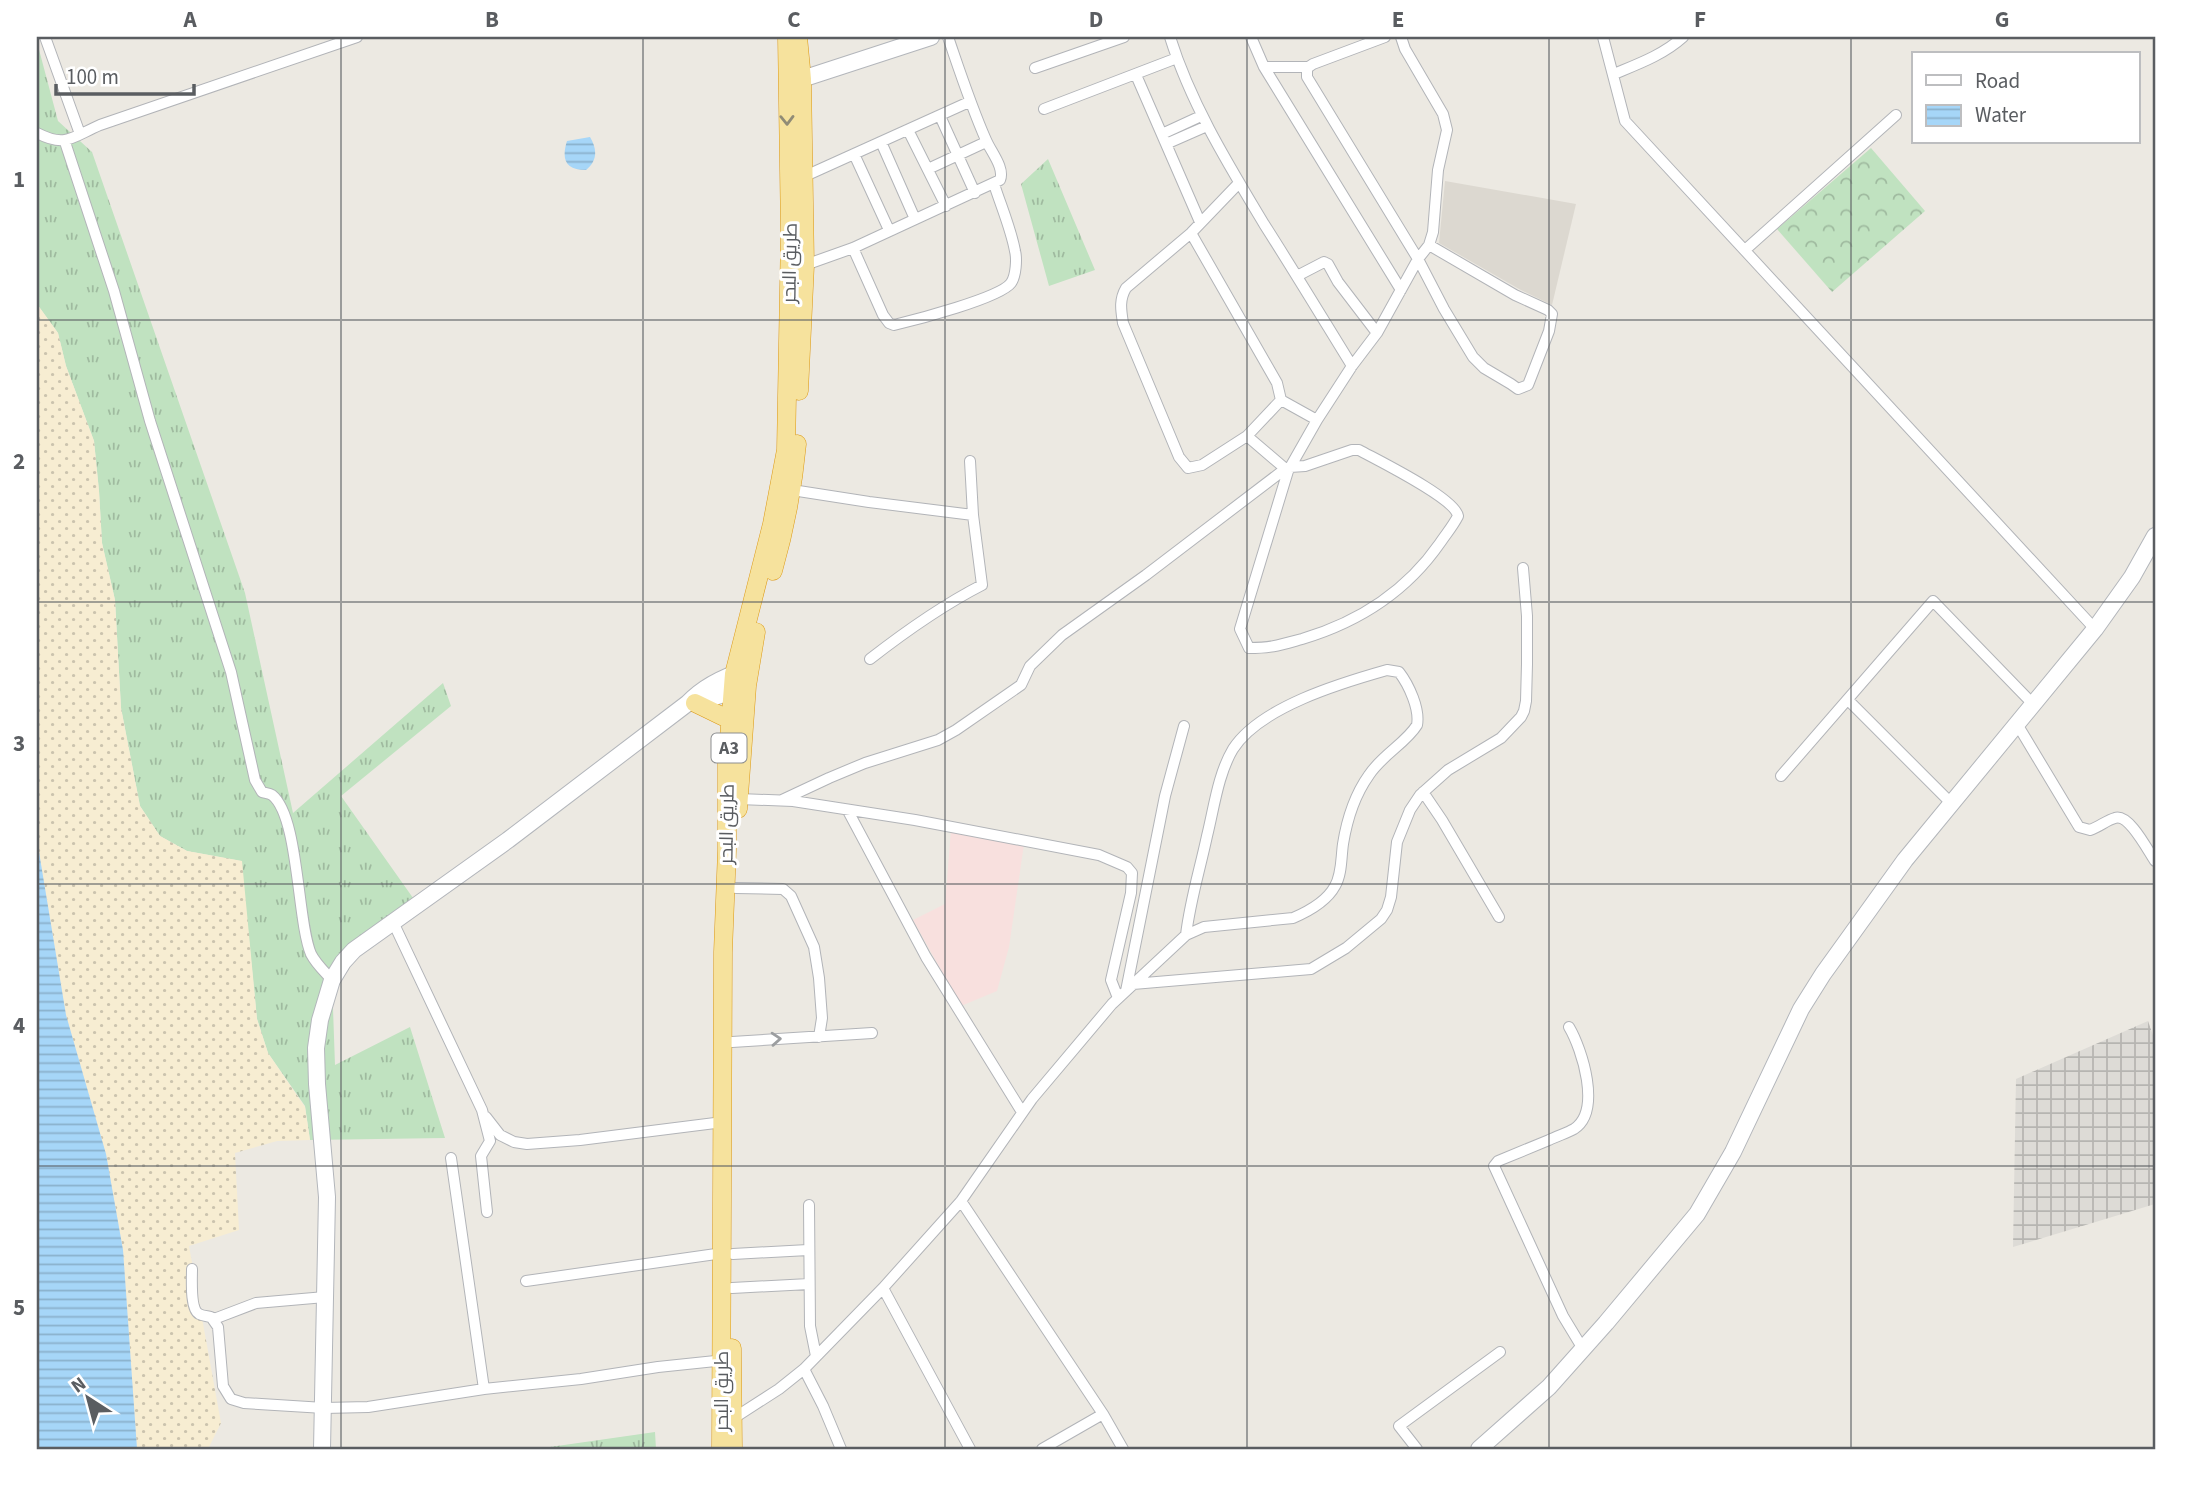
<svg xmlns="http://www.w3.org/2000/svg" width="2192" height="1486" font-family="'Source Sans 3',Cairo,sans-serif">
  <defs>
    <pattern id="industrial-grid" width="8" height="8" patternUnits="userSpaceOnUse" patternTransform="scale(1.75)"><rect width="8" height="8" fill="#dddbd6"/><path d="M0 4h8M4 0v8" fill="none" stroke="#b6b5b1"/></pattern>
    <pattern id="grass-tufts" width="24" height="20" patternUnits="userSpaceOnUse" patternTransform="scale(1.75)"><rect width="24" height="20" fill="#c0e2c0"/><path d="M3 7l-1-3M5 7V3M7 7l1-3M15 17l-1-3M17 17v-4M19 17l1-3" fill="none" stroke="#9fba9f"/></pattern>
    <pattern id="forest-crowns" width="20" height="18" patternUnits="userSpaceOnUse" patternTransform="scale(1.75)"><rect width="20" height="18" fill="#c0e2c0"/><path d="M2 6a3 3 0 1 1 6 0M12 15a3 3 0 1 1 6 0" fill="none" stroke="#9fba9f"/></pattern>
    <pattern id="sand-dots" width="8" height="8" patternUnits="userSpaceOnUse" patternTransform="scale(1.75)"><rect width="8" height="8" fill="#f7edd2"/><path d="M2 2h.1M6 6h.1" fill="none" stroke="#cbc3ae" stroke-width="1.8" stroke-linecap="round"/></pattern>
    <pattern id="water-rules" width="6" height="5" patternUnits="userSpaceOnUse" patternTransform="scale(1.75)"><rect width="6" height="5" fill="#a6d6f8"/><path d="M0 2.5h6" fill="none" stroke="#8ab1cc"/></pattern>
  </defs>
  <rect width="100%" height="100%" fill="#ece9e2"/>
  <path fill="url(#industrial-grid)" d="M2148,1021l7,20v163l-142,43 3,-168z"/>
  <path fill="#dcd8d0" d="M1445,181l131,23 -24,101 -33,-16 -80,-46z"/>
  <path fill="#f8e0de" d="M951,830l73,14 -15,103 -12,44 -36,15 -48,-86 32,-16z"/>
  <path fill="url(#grass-tufts)" d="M37,42l21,79 34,31 153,441 48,220 150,-130 8,23 -110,90 77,109 -25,17 -61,58 3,85 75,-38 35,111 -135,2 -5,-34 -37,-53 -11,-34 -16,-158 -54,-10 -27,-15 -20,-30 -19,-98 -6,-108 -13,-57 -3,-52 -5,-50 -28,-75 -8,-33 -21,-29z
    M1048,159l47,111 -46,16 -28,-102z
    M655,1432l1,17h-120z"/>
  <path fill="url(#forest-crowns)" d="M1871,148l54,63 -93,81 -55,-63z"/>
  <path fill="url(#sand-dots)" d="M37,304l21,29 8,33 28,75 5,50 3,52 13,57 6,108 19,98 20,30 27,15 55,10 15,158 11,34 37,54 5,33 -33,1 -42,12 4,77 -50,16 32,177 -13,26h-71l-14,-199 -17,-96 -40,-139 -29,-175z"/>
  <path fill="url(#water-rules)" d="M590,137c7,12 8,23 -4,33 -20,0 -25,-10 -19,-29z
    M37,840l29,175 40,139 17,96 14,199h-100z"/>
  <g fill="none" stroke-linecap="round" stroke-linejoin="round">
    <defs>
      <path id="minor" d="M45,37l35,97
        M1170,37c21,67 58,127 94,187 30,47 59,95 88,142
        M1251,37l13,30 137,223
        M1385,37l-72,27 -6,4v9l111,182 26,50 29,48 11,11 27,16 7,5 10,-4 21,-54 3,-17 -4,-4 -33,-15 -86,-50
        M1603,37l22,84 470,508
        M1264,67h45
        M1035,68l89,-31
        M1614,74c24,-10 49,-19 69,-37
        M1136,75l64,147
        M1044,109l133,-51
        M940,116l35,77
        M908,130l38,76
        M37,133c29,15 35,4 63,-8l257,-88
        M1162,134l39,-18
        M65,142l49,149 36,130 81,251 24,108 7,12c3,1 7,1 10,3 27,21 25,126 39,159 5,10 14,18 21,26
        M881,142l34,77
        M1166,144l41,-18
        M854,154l35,76
        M928,169l58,-27
        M803,177l166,-75
        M1239,183l-48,50 -65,55c-7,12 -5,22 -3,35l56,134 9,11 14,-3 45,-29 34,-36
        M1191,233l86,150 4,17
        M853,248l30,67 6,8 5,2c21,-5 106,-27 117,-42 5,-7 6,-24 4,-32 -4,-22 -14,-45 -21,-67
        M1745,250l151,-135
        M805,265l48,-17 147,-68c5,-12 -9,-28 -14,-40 -15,-34 -26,-68 -38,-103
        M1297,276l27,-14 4,2 10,18 39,51
        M1281,400l36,20
        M1247,436l41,35
        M1290,467l15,-1 47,-16h7c18,10 96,48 99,66 -5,10 -12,18 -18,27 -34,49 -81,79 -138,96 -22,6 -30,9 -53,9l-9,-19 48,-158 29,-51 35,-54 25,-33 41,-74 11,-14 4,-13 5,-62 9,-40 -4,-16 -38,-65 -4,-12
        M792,490l77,12 104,13
        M870,659c36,-28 71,-53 112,-74l-9,-70 -3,-54
        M1848,700l103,103
        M2017,724l62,103 11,3c9,-3 17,-10 25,-12 14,-5 33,33 40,43
        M1781,776l152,-175 99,102
        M1423,792l19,28 57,97
        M739,799l54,2 122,19 184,35 28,12 5,6 -1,20 -20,87 7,18
        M782,800l47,-22 36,-15 73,-23 18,-10 65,-45 9,-19 32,-31 84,-60 139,-106
        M848,811l78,146 96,155
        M736,888l47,1 8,7 23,51 5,31 3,40 -3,19
        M393,922l89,188 8,31 -9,15 6,56
        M1133,984l178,-15 35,-21 35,-29 6,-9 4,-13 6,-55 13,-32 10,-15 28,-25 53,-32 20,-21 3,-6 2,-10 1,-37v-48l-4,-48
        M1126,991l39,-195 19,-70
        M1569,1027c13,22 33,84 5,102 -7,4 -17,7 -25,11 -17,7 -34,14 -51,21l-4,5 69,150 20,33
        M732,1042l140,-9
        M486,1117l14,18 14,7 13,2 53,-4 143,-18
        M451,1158l33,231
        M961,1201l142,213 20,35
        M809,1205l1,121 6,30
        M733,1254l75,-4
        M192,1269c0,10 -2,40 7,45 4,2 8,2 12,3l7,10 5,59 8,13 13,4 80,5 44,-1 116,-18 97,-10 77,-12 67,-7
        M526,1281l197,-28
        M732,1288l77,-4
        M883,1288l87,161
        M214,1319l42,-16 69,-6
        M804,1369l19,37 18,43
        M734,1418l45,-29 25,-20 79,-81 78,-87 71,-102 80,-95 74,-69 18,-8 89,-9c14,-6 34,-17 42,-32 7,-12 6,-28 8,-42 4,-25 11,-48 26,-69 13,-20 37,-32 48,-50 3,-16 -8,-40 -18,-53l-12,-2c-46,13 -127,37 -154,79 -15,25 -19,59 -26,87 -7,33 -17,65 -21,99
        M1042,1449l61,-35
        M1417,1449l-18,-23 101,-74"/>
      <path id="secondary" d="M789,80l13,-1 129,-42
        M688,703l13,-2 42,-13
        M322,1449l5,-252 -10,-113 -1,-36 4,-28 12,-40 11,-18 11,-12 154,-110 180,-137c16,-17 35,-26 57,-33
        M1479,1449l70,-62 57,-64 91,-109 36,-62 68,-143 22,-35 82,-114 190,-231 37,-52 23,-41"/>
      <path id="trunk" d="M798,37l4,42 3,186 -6,126
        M773,571c12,-42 20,-83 24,-127
        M695,703l35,17
        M738,809l9,-123 9,-54
        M732,1348l1,101
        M721,1449l2,-497 4,-102v-86l7,-90 38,-150 14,-74 4,-216 -3,-197"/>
    </defs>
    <use href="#minor" stroke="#b2b4b8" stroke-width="12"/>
    <use href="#secondary" stroke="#b3b6bb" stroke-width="18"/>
    <use href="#trunk" stroke="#dc9812" stroke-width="19"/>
    <use href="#minor" stroke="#fff" stroke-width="10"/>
    <use href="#secondary" stroke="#fff" stroke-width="16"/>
    <use href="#trunk" stroke="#f6e29d" stroke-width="18"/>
  </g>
  <defs><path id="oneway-chevron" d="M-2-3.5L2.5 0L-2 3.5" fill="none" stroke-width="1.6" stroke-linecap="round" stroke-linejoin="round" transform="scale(1.75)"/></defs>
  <use stroke="#918c76" href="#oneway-chevron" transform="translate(787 120) rotate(89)"/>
  <use stroke="#9c9ea0" href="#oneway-chevron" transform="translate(776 1039) rotate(-4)"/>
  <path fill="none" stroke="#5a5d61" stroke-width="2" stroke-opacity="0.55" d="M341,37v1412M643,37v1412M945,37v1412M1247,37v1412M1549,37v1412M1851,37v1412M37,320h2118M37,602h2118M37,884h2118M37,1166h2118"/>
  <g text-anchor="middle" stroke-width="6" stroke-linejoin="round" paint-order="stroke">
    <rect fill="#fff" stroke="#8c8e90" stroke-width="2" x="711.5" y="733.5" width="35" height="29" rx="5"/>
    <g font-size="18" font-weight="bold" fill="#5a5d61">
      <text x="729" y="754">A3</text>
    </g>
    <g font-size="19" fill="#5a5d61" stroke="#fff">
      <text transform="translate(789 263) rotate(-89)" y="7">طريق البحر</text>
      <text transform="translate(726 824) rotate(-89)" y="7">طريق البحر</text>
      <text transform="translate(721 1391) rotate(-90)" y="7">طريق البحر</text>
    </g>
  </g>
  <rect width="2192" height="1486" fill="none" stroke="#ffffff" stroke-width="77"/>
  <rect x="1912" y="52" width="228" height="91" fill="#ffffff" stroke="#bdbec0" stroke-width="2"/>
  <rect x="1926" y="75" width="35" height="10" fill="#ffffff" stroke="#bdbec0" stroke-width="2"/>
  <text x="1975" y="88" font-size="21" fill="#5a5d61">Road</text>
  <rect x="1926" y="105" width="35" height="21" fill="url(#water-rules)" stroke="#bdbec0" stroke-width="2"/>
  <text x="1975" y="122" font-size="21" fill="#5a5d61">Water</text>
  <g transform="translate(88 1398) rotate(324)" stroke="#ffffff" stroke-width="5" paint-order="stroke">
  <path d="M0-5L12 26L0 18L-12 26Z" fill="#5a5d61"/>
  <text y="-10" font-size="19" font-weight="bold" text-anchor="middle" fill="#5a5d61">N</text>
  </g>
  <path d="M56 84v10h138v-10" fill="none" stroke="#5a5d61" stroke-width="3.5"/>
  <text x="66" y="84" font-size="21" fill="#5a5d61" stroke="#ffffff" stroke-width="5" paint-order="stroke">100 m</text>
  <rect x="38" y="38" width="2116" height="1410" fill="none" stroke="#5a5d61" stroke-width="2.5"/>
  <g font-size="23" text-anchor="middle" font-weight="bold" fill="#5a5d61">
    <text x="190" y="27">A</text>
    <text x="492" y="27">B</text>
    <text x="794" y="27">C</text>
    <text x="1096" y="27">D</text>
    <text x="1398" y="27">E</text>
    <text x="1700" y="27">F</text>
    <text x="2002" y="27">G</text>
    <text x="19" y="187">1</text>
    <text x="19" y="469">2</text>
    <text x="19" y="751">3</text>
    <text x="19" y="1033">4</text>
    <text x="19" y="1315">5</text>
  </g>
</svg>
